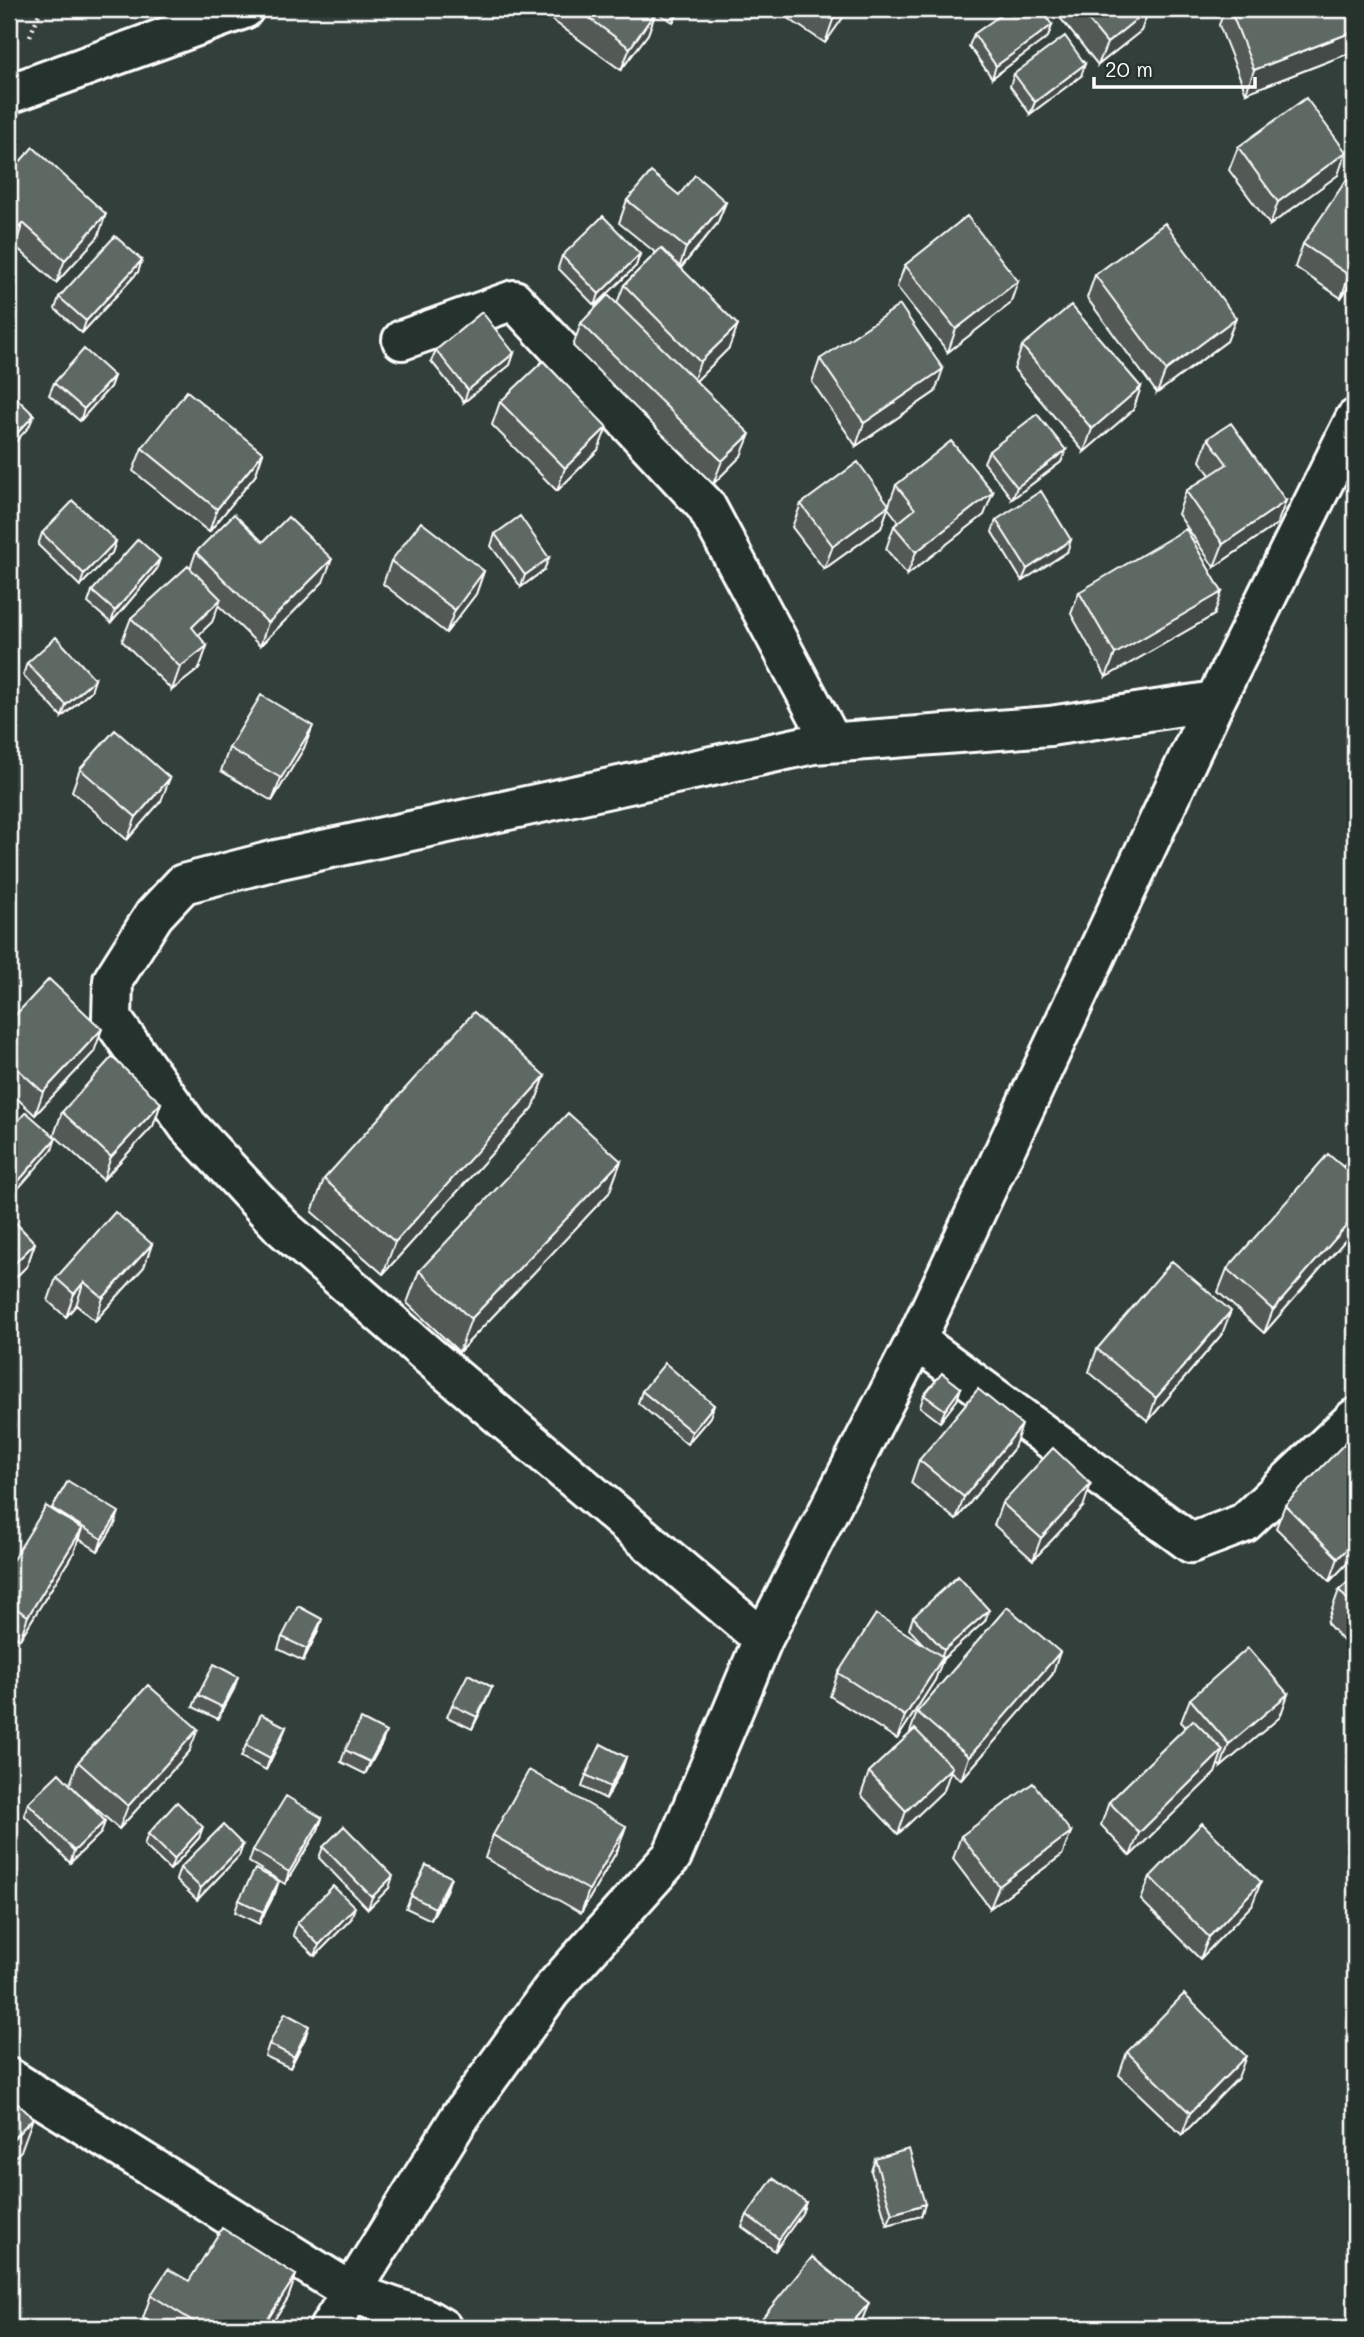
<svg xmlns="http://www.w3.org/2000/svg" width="1364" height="2337" font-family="Mali,sans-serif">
  <rect width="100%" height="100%" fill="#333f3a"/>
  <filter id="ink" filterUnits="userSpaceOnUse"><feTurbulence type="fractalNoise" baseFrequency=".0143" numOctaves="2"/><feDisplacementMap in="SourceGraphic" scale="14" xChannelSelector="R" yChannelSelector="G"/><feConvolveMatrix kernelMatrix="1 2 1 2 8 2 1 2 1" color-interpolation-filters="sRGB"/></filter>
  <g filter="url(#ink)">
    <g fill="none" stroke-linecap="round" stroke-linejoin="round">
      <defs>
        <path id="minor" d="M9,94l235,-85
          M402,340l112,-40 192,206 126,236
          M916,1340l275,203 53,-20 111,-105
          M763,1639l-334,-283 -147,-129 -94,-101 -76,-107 1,-39 41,-65 29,-31 93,-24 538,-116 236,-18 165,-25
          M9,2078l344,215 72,25 17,10
          M329,2328l131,-211 91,-126 121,-135 91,-217 153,-299 299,-639 140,-282"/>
      </defs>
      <use href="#minor" stroke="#fff" stroke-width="44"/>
      <path stroke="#fff" stroke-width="4.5" stroke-dasharray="2 5" stroke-linecap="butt" d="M30,36l11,-27"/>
      <use href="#minor" stroke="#26332d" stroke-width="38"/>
    </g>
    <path fill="#525a56" stroke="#fff" stroke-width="2" d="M537,9h144l-8,13 -17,-10 -8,22 -27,36z
      M774,9h75l-24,34z
      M1053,9h96l-8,22 -43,34z
      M1225,9h130v42l-109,42 -27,-68z
      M1052,25l-4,12 -56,41 -23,-32 5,-12z
      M1014,74l67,2 -51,38 -20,-28z
      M1238,147l100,28 -68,50 -41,-55z
      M9,174l89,63 -42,46 -41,-37 -6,6z
      M679,195l47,7 -9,22 -36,44 48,80 -33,33 45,75 -28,28 -140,-138 8,-23 36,-20 7,-18 32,-32 -37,-30 8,-23z
      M1303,244l52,33 -14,21 -46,-31z
      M640,254l-4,12 -41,40 -37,-38 4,-12z
      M142,260l-4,12 -56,61 -27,-24 4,-12z
      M905,265l113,16 -8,23 -62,48 -51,-65z
      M1095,275l141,43 -9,23 -70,52 -70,-95z
      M1022,346l119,41 -8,23 -49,42 -70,-83z
      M436,350l78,3 -4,12 -46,37 -33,-41z
      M820,359l115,33 -79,54 -44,-64z
      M114,376l-4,11 -30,34 -31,-26 5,-12z
      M500,402l98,48 -41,41 -65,-66z
      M1208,438l69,86 -63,43 -36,-53 8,-23 24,-16 -10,-14z
      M142,448l121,5 -8,23 -46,56 -76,-61z
      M1066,450l-5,12 -49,37 -28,-37 5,-11z
      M896,485l97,7 -9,23 -77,60 -21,-26 8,-23 5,-4 -11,-14 -7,20 -57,41 -32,-42 9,-23h88z
      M996,520l71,32 -45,29 -30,-49z
      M42,533l74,8 -4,12 -32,33 -42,-41z
      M495,534l49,36 -23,17 -30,-41z
      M263,542l60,40 -63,64 -42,-41 -6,17 -14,13 9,11 -8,23 -27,21 -50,-49 9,-23 59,-49 6,-17z
      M391,561l93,10 -8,23 -30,39 -63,-49z
      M156,570l-45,53 -23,-20 4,-12z
      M1079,592l135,23 -108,62 -35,-63z
      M27,663l68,16 -4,12 -29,26 -39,-42z
      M229,748h75l-32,53 -51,-30z
      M80,769l81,32 -34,39 -55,-49z
      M9,1022l85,30 -59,63 -26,-24z
      M545,1076l-12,32 -150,166 -71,-62 12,-33z
      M1355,1080v29l-9,-5z
      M161,1103l-8,23 -50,54 -49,-45 8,-23z
      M1355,1155v74l-91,104 -46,-41 9,-23 116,-102z
      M621,1161l-12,32 -150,159 -52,-49 12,-32z
      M9,1216l26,27 -8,23 -18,18z
      M152,1244l-8,23 -49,54 -19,-16 -10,12 -18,-16 8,-23z
      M1222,1334l-74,87 -59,-49 8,-23z
      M642,1391l72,14 -4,12 -23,27 -49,-41z
      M924,1395l33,5 -17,22 -20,-15z
      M1355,1445v110l-25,26 -54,-53 9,-23z
      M1014,1448l-58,72 -45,-37 8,-23z
      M68,1481l47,43 -17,27 -19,-12 -5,13 -54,87 -11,-7v-66l42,-56z
      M1002,1503l81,4 -50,53 -39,-35z
      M1355,1576v78l-28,-31 12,-33z
      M913,1617l72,4 -42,38 -8,21 -38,59 -67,-43 8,-23 85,-29 -14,-15z
      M318,1631l-15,30 -25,-12 4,-12z
      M1052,1675l-91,105 -11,-9 -6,19 -46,44 -37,-39 8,-23 40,-37 8,-23z
      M234,1689l-16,30 -25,-12 5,-12z
      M1288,1694l-8,23 -59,50 -3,-3 -3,9 -85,83 -29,-31 8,-23 77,-75 -5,-5 9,-23z
      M487,1699l-15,30 -25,-12 5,-12z
      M286,1727l-5,12 -15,31 -25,-13 5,-12z
      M382,1743l-17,31 -24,-12 4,-12z
      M189,1752l-70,77 -43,-38 29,30 -4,12 -31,30 -46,-48 4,-12 42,-19 8,-22z
      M626,1757l-4,12 -16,30 -24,-12 4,-12z
      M322,1818l-4,12 -33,54 -36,-22 4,-12z
      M626,1826l-8,23 -37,64 -96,-55 8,-23z
      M1071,1832l-9,23 -72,53 -37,-49 8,-23z
      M148,1834l51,4 -29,32 -26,-25z
      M243,1845l-4,11 -42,44 -21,-20 4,-12z
      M323,1847l66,41 -21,21 -49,-51z
      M1150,1877l102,28 -52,54 -59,-59z
      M447,1889l-16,31 -25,-12 5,-12z
      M275,1893l-16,31 -24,-12 4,-12z
      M351,1919l-36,37 -22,-21 4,-12z
      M305,2038l-15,30 -25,-12 4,-12z
      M1127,2052l111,26 -56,57 -63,-60z
      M875,2159l50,45 -4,12 -34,9 -16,-54z
      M806,2202l-4,11 -27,38 -33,-24 5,-12z
      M296,2275l-8,23 -19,30h-109l-17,-10 8,-23 38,-14z"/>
    <path fill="#424a46" stroke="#fff" stroke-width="2" d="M678,9h3l-8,13z
      M841,9h8l-24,34 8,-23z
      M1149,9l-8,22 -43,34 9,-22z
      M656,11l-8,23 -27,36 9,-22z
      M1052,25l-4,12 -56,41 4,-12z
      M1355,31v20l-109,42 8,-23z
      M1085,64l-4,12 -51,38 5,-12z
      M1346,152l-8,23 -68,50 8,-23z
      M726,202l-9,22 -39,47 8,-23z
      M106,214l-8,23 -42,46 9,-23z
      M23,223l-8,23 -6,6v-10l2,-6z
      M640,254l-4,12 -41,40 4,-12z
      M142,260l-4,12 -56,61 4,-12z
      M1355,266v11l-14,21 8,-23z
      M1018,281l-8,23 -62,48 8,-23z
      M1236,318l-9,23 -70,52 9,-23z
      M738,325l-9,23 -37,37 8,-23z
      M514,353l-4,12 -46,37 4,-12z
      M943,369l-8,23 -79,54 8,-23z
      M114,376l-4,11 -30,34 4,-12z
      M1141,387l-8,23 -49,42 8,-23z
      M34,415l-5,12 -20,22v-7z
      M607,427l-9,23 -41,41 8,-23z
      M750,434l-9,22 -28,28 9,-23z
      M1066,450l-5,12 -49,37 5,-12z
      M263,453l-8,23 -46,56 8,-23z
      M993,492l-9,23 -77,60 9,-23z
      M1286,501l-9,23 -63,43 9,-23z
      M889,505l-8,23 -57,41 9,-23z
      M1071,540l-4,12 -45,29 5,-12z
      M116,541l-4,12 -32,33 4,-12z
      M549,558l-5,12 -23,17 4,-12z
      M160,559l-4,11 -45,53 4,-12z
      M332,559l-9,23 -63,64 8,-23z
      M484,571l-8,23 -30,39 9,-23z
      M1222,592l-8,23 -108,62 9,-23z
      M221,599l-9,23 -29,28 9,-23z
      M207,646l-8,23 -27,21 8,-23z
      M95,679l-4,12 -29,26 4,-12z
      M313,726l-9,22 -32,53 9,-23z
      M170,778l-9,23 -34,39 9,-23z
      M102,1029l-8,23 -59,63 8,-23z
      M545,1076l-12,32 -150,166 12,-32z
      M161,1103l-8,23 -50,54 8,-23z
      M56,1138l-4,12 -43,49v-7z
      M621,1161l-12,32 -150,159 12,-33z
      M1355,1216v13l-91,104 9,-23z
      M35,1243l-8,23 -18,18v-9l3,-9z
      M152,1244l-8,23 -49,54 8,-23z
      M84,1282l-8,23 -10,12 8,-23z
      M1231,1311l-9,23 -74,87 8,-23z
      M961,1388l-4,12 -17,22 5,-12z
      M714,1405l-4,12 -23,27 5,-12z
      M1022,1425l-8,23 -58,72 8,-23z
      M1091,1484l-8,23 -50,53 8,-22z
      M119,1512l-4,12 -17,27 4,-12z
      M82,1529l-8,23 -54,87 8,-23z
      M1355,1541v14l-25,26 8,-23z
      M989,1610l-4,11 -42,38 -8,21 -38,59 8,-23 35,-54 4,-12z
      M322,1619l-4,12 -15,30 4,-12z
      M1060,1652l-8,23 -91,105 8,-23z
      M238,1677l-4,12 -16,30 4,-12z
      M492,1687l-5,12 -15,30 5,-12z
      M1288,1694l-8,23 -59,50 8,-23z
      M286,1727l-5,12 -15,31 4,-12z
      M198,1729l-9,23 -70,77 9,-23z
      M386,1732l-4,11 -17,31 5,-12z
      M1223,1750l-8,23 -85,83 9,-23z
      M626,1757l-4,12 -16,30 4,-12z
      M952,1767l-8,23 -46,44 8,-23z
      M322,1818l-4,12 -33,54 4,-12z
      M105,1821l-4,12 -31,30 4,-12z
      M626,1826l-8,23 -37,64 8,-23z
      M203,1827l-4,11 -29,32 4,-11z
      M1071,1832l-9,23 -72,53 9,-22z
      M243,1845l-4,11 -42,44 4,-12z
      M393,1876l-4,12 -21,21 4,-12z
      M451,1877l-4,12 -16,31 4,-12z
      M279,1881l-4,12 -16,31 4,-12z
      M1261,1882l-9,23 -52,54 9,-22z
      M355,1907l-4,12 -36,37 4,-11z
      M309,2026l-4,12 -15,30 4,-11z
      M1246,2056l-8,22 -56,57 8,-22z
      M33,2118l-12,33 -12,12v-20z
      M806,2202l-4,11 -27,38 4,-12z
      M925,2204l-4,12 -34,9 5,-11z
      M296,2275l-8,23 -19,30h-7z
      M869,2303l-9,22 -2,3h-10z"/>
    <path fill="#5f6964" stroke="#fff" stroke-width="2" d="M577,9h76l3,2 -26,37z
      M816,9h25l-8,11z
      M1009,9h32l11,16 -56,41 -22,-32z
      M1079,9h70l-42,34z
      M1230,9h125v22l-101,39z
      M1065,36l20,28 -50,38 -21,-28z
      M1306,98l40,54 -68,50 -40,-55z
      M33,147l73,67 -41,46 -42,-37 -12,13 -2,-2v-60z
      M1355,167v99l-6,9 -46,-31z
      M651,172l28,23 16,-20 31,27 -40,46 -59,-48z
      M603,216l37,38 -41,40 -37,-38z
      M967,216l51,65 -62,48 -51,-64z
      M1165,223l71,95 -70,52 -71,-95z
      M115,236l27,24 -56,61 -27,-24z
      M661,248l77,77 -38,37 -76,-77z
      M608,295l142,139 -28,27 -141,-138z
      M900,305l43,64 -79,54 -44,-64z
      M1071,305l70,82 -49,42 -70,-83z
      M482,312l32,41 -46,37 -32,-40z
      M84,349l30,27 -30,33 -30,-26z
      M543,361l64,66 -42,41 -65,-66z
      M9,391l25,24 -25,27z
      M187,391l76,62 -46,56 -75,-61z
      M1037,414l29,36 -49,37 -28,-36z
      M1231,423l55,78 -63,43 -37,-53 41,-27 -19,-26z
      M951,441l42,51 -77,60 -22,-26 21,-17 -19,-24z
      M858,462l31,43 -56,41 -32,-42z
      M1041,491l30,49 -44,29 -31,-49z
      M73,501l43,40 -32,33 -42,-41z
      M234,514l29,28 25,-25 44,42 -64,64 -72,-71z
      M520,516l29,42 -24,17 -30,-41z
      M421,522l63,49 -29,39 -64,-49z
      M1186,529l36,63 -107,62 -36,-62z
      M138,539l22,20 -45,52 -23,-20z
      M188,566l33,33 -29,28 15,19 -27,21 -49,-49z
      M56,637l39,42 -29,26 -39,-42z
      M261,695l52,31 -32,52 -52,-30z
      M115,730l55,48 -34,39 -56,-48z
      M49,979l53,50 -59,63 -34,-31v-39z
      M474,1012l71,64 -150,166 -71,-63z
      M112,1057l49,46 -50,54 -49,-45z
      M26,1112l30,26 -47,54v-61z
      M568,1113l53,48 -150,158 -52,-48z
      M1328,1154l27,23v39l-82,94 -46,-41z
      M1355,1155v22l-12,-10z
      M115,1212l37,32 -49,54 -19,-16 -10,12 -18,-16z
      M9,1216l26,27 -23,23 -3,-3z
      M1172,1261l59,50 -75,87 -59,-49z
      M665,1363l49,42 -22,27 -50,-41z
      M942,1373l19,15 -16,22 -21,-15z
      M978,1389l44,36 -58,72 -45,-37z
      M1349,1439l6,6v96l-17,17 -53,-53z
      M1053,1448l38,36 -50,54 -39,-35z
      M68,1481l51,31 -17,27 -50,-31z
      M46,1506l36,23 -54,87 -19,-12v-38z
      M958,1576l31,34 -45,40 -31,-33z
      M1355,1576v32l-16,-18z
      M298,1606l24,13 -15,30 -25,-12z
      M1007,1607l53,45 -91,105 -52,-45z
      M876,1614l67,43 -38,59 -67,-43z
      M1248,1648l40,46 -59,50 -39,-45z
      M214,1664l24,13 -16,30 -24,-12z
      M468,1674l24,13 -15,30 -25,-12z
      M148,1685l50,44 -70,77 -50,-44z
      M261,1714l25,13 -16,31 -24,-13z
      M361,1719l25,13 -16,30 -25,-12z
      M1193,1720l30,30 -84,83 -30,-31z
      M915,1729l37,38 -46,44 -37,-39z
      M601,1744l25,13 -16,30 -24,-12z
      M529,1770l97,56 -37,64 -96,-55z
      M59,1773l46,48 -31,30 -46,-48z
      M1033,1783l38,49 -72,54 -38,-50z
      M286,1796l36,22 -33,54 -36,-22z
      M177,1802l26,25 -29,32 -26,-25z
      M1202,1823l59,59 -52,55 -59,-60z
      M223,1825l20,20 -42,43 -21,-20z
      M344,1826l49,50 -21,21 -49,-50z
      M426,1865l25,12 -16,31 -24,-12z
      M255,1869l24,12 -16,31 -24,-12z
      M333,1886l22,21 -36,38 -22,-22z
      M1184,1994l62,62 -56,57 -63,-61z
      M285,2013l24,13 -15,31 -25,-13z
      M9,2095l24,23 -24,25z
      M909,2149l16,55 -33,10 -17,-55z
      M773,2178l33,24 -27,37 -32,-24z
      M222,2228l74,47 -34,53h-58l-53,-33 17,-26 21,12z
      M812,2257l57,46 -21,25h-94z"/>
  </g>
  <rect width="1364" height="2337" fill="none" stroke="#26332d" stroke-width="35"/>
  <rect x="18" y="18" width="1329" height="2302" fill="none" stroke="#fff" stroke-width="2.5" filter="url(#ink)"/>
  <path d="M1094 77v10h161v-10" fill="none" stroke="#ffffff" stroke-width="3.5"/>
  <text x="1105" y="77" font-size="21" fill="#ffffff" stroke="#26332d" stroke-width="5" paint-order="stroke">20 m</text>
</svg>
